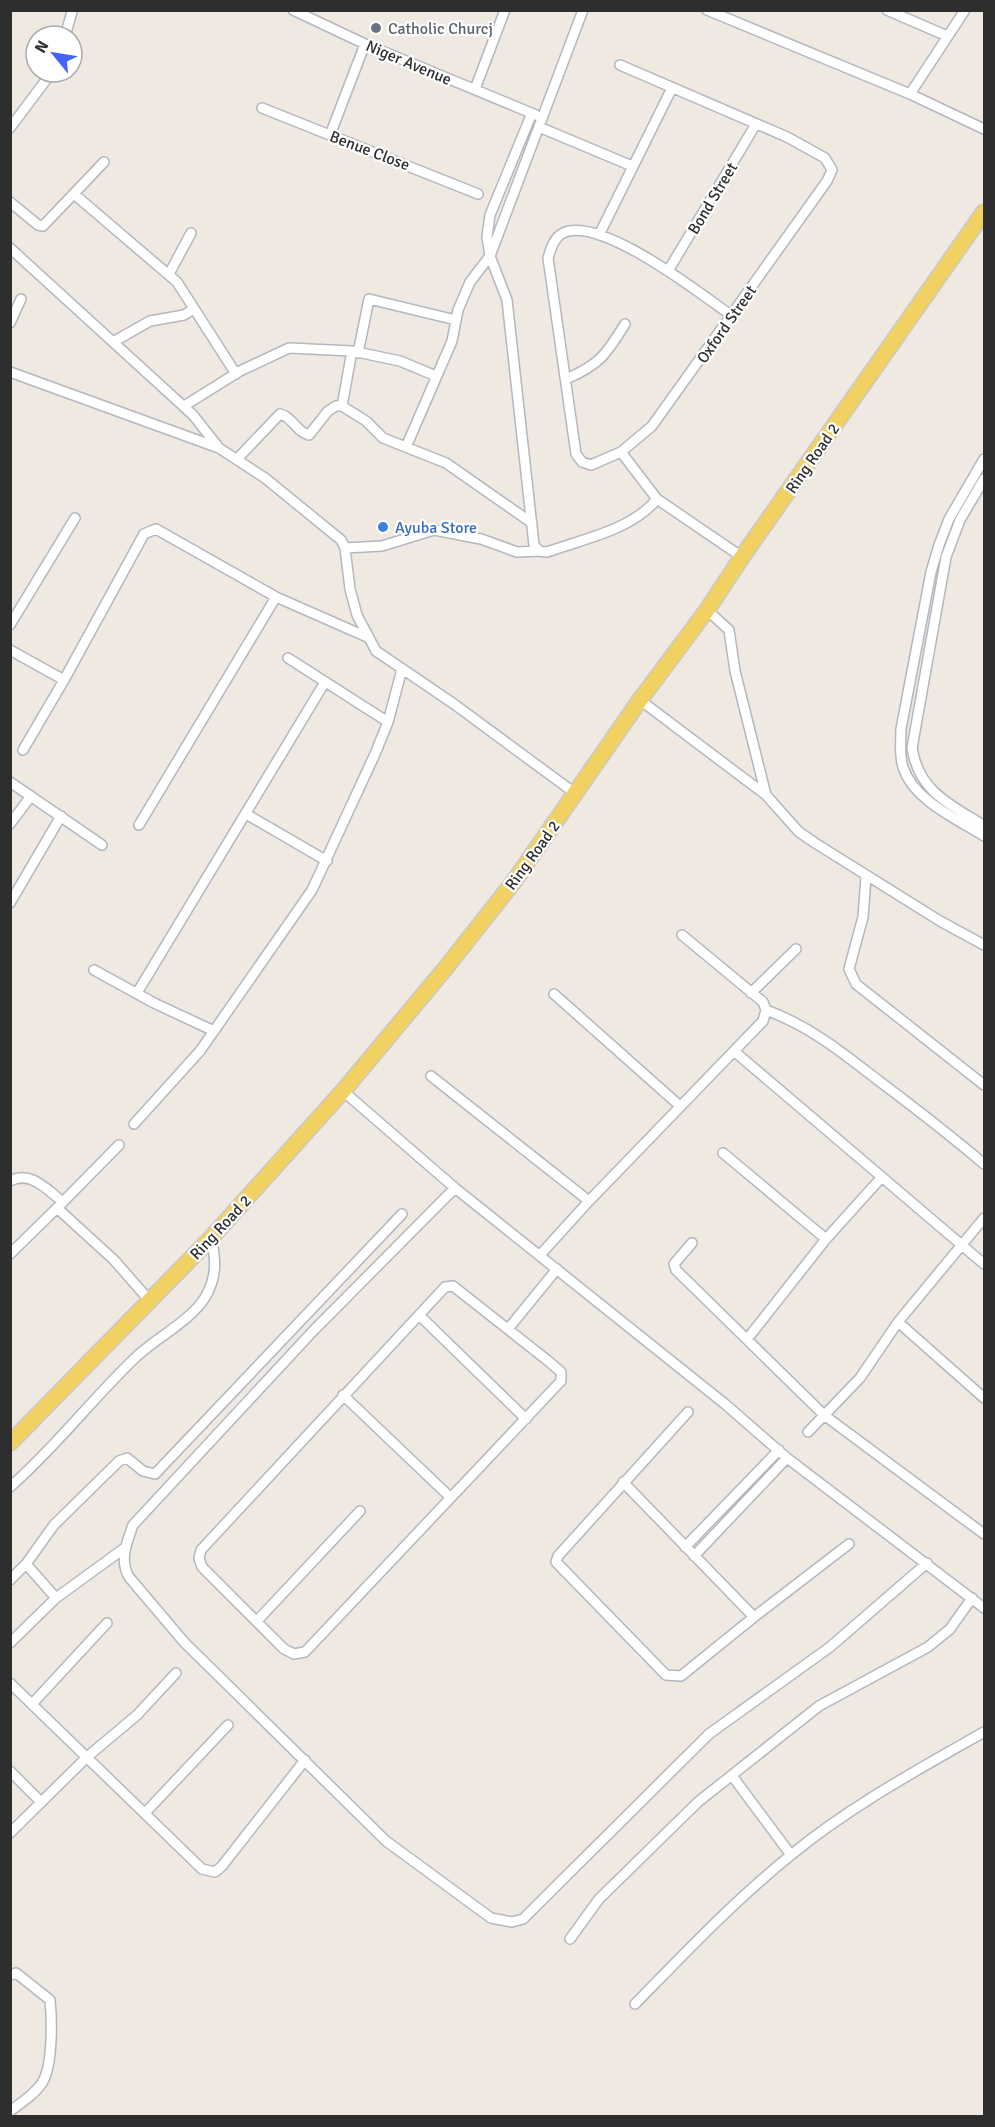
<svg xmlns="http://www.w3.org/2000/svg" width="995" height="2127" font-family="Signika,sans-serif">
  <rect width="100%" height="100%" fill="#efe9e1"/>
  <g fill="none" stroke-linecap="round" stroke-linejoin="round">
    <defs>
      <path id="minor" d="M293,10l72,34 171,71
        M583,10l-93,246 17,44 27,245 5,6 8,1c36,-13 85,-22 110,-53
        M707,10l203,84 74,35
        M887,10l60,26
        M65,36l7,-24
        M620,65l167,72 38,21 7,12 -5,11 -175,245 -31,26 -30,13 -9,-3 -6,-8 -28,-196c3,-9 5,-18 13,-24 36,-22 141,61 171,82
        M475,89l30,-79
        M910,94l55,-84
        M262,108l216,86
        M539,127l93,39
        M10,128l42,-56
        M330,135l35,-91
        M74,194l103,88 59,92
        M10,202l28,23 5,1 61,-64
        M599,235l73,-147
        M10,248l183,167 26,33
        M668,271l88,-147
        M169,274l22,-41
        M10,323l11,-24
        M113,342l37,-21 34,-6 8,-5
        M358,353l11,-54 87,21
        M10,372l209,76 46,30 76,62 4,8 5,41 7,26 19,36 78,53 122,90
        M566,379c33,-14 40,-24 59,-55
        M184,406l56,-35 49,-23 63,3 48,10 36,15
        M342,406l10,-55
        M406,447l46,-106 6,-31 12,-28 20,-26 -3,-19 3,-22 42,-102
        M621,452l36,47 85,58
        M237,459l43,-45c13,3 16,18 29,21l19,-24 8,-5h6l24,15 17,17 63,25 86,60
        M984,459l-35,60 -10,26 -8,27 -30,157c0,12 -2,26 2,38 10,33 54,52 81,69
        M984,479l-24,41 -14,37 -34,191c7,44 38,56 72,78
        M345,548l37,-2 52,-16 47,9 36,13 22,-1
        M707,610l22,20 6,41 31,124
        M10,625l65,-107
        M10,650l54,30 80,-146 12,-5 120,68 91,40
        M288,658l100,64
        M640,700l126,95 33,37 16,11 125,78 44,24
        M23,750l41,-70
        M10,782l92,63
        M246,814l81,47
        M10,824l21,-28
        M139,825l137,-228
        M866,877l-3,40 -14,52 7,15 128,101
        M10,903l51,-87
        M94,970l60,33 60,28
        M137,993l188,-311
        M751,993l45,-44
        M554,994l126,112
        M766,1010c44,16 77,43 113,71 36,27 71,54 105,83
        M735,1052l249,212
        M431,1076l158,125
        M343,1091l112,97 270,216 62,54 197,150
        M134,1124l66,-73 112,-161 63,-136 13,-32 14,-53
        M723,1153l103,86
        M10,1181c21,-11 37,9 53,21
        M455,1188l-141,142 -181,195c-6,17 -14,35 -4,52l55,65 202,199 105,77 21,4 11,-3 186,-185 121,-87 97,-84
        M57,1208l62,-63
        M692,1243l-18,21 2,6 148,145 160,119
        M10,1254l47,-46 57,52 35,40
        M540,1255l49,-54 174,-180 3,-11 -3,-8 -81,-67
        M453,1286l94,74 14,12v9l-256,271 -11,2 -10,-5 -82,-82 -3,-9 2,-8 244,-263z
        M419,1315l107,104
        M898,1322l86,76
        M508,1329l49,-60
        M748,1338l78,-99 55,-61
        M343,1395l107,102
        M808,1432l52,-54 38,-56 86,-104
        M623,1482l131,135 -73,59 -15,-1 -110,-113 2,-6 130,-144
        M10,1487c45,-39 82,-88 125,-129 22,-21 56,-37 71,-62 11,-20 10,-37 5,-58
        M685,1547l94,-97
        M694,1556l93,-98
        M10,1580l16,-16
        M56,1598l-30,-34 28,-39 65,-64 8,-3 16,13 12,3 247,-260
        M754,1617l95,-73
        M257,1621l103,-110
        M10,1643l46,-45 70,-51
        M10,1683l192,186 13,3 7,-6 83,-106
        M32,1704l75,-81
        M10,1771l31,31
        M733,1777l58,78
        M145,1813l83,-88
        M10,1833l77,-76 50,-42 39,-42
        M570,1939l29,-40 99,-97 121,-96 109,-59 22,-18 22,-31
        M10,1975l6,-2 34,27c2,20 3,66 -8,83 -7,11 -21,20 -32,28
        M635,2004c50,-51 100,-104 156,-149 58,-48 128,-86 193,-123"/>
      <path id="primary" d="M10,1443l201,-205 132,-147 101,-121 68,-86 128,-184 67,-90 35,-53 242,-345"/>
    </defs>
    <use href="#minor" stroke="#b4b7c1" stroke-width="12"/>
    <use href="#primary" stroke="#c9c9c9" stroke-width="18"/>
    <use href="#minor" stroke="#fff" stroke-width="9"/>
    <use href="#primary" stroke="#f2d163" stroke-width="15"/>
  </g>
  <circle fill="#6b7280" stroke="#fff" stroke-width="2" cx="376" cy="28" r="6"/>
  <circle fill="#3f7fe0" stroke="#fff" stroke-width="2" cx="383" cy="527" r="6"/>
  <g text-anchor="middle" stroke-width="4.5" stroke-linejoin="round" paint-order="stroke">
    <g font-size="16" fill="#5b616d" stroke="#fff" text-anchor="start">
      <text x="388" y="34">Catholic Churcj</text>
    </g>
    <g font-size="16" fill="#2e2e2e" stroke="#fff">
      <text transform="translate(409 62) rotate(23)" y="6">Niger Avenue</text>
      <text transform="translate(370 150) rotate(21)" y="6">Benue Close</text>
      <text transform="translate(712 198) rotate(-59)" y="6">Bond Street</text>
      <text transform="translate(726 324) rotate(-55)" y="6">Oxford Street</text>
      <text transform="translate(812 458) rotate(-55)" y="6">Ring Road 2</text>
      <text transform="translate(532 855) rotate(-54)" y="6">Ring Road 2</text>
      <text transform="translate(220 1227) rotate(-47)" y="6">Ring Road 2</text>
    </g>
    <g font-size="16" fill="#366cbe" stroke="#fff" text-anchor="start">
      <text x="395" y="533">Ayuba Store</text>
    </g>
  </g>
  <rect width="995" height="2127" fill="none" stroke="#2e2e2e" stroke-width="24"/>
  <g transform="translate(54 54) rotate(300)"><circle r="28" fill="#ffffff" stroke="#ababab" stroke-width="1.5"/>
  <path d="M0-4.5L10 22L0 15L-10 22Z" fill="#4264fb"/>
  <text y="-9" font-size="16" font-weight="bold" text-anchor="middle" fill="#2e2e2e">N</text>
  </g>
</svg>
